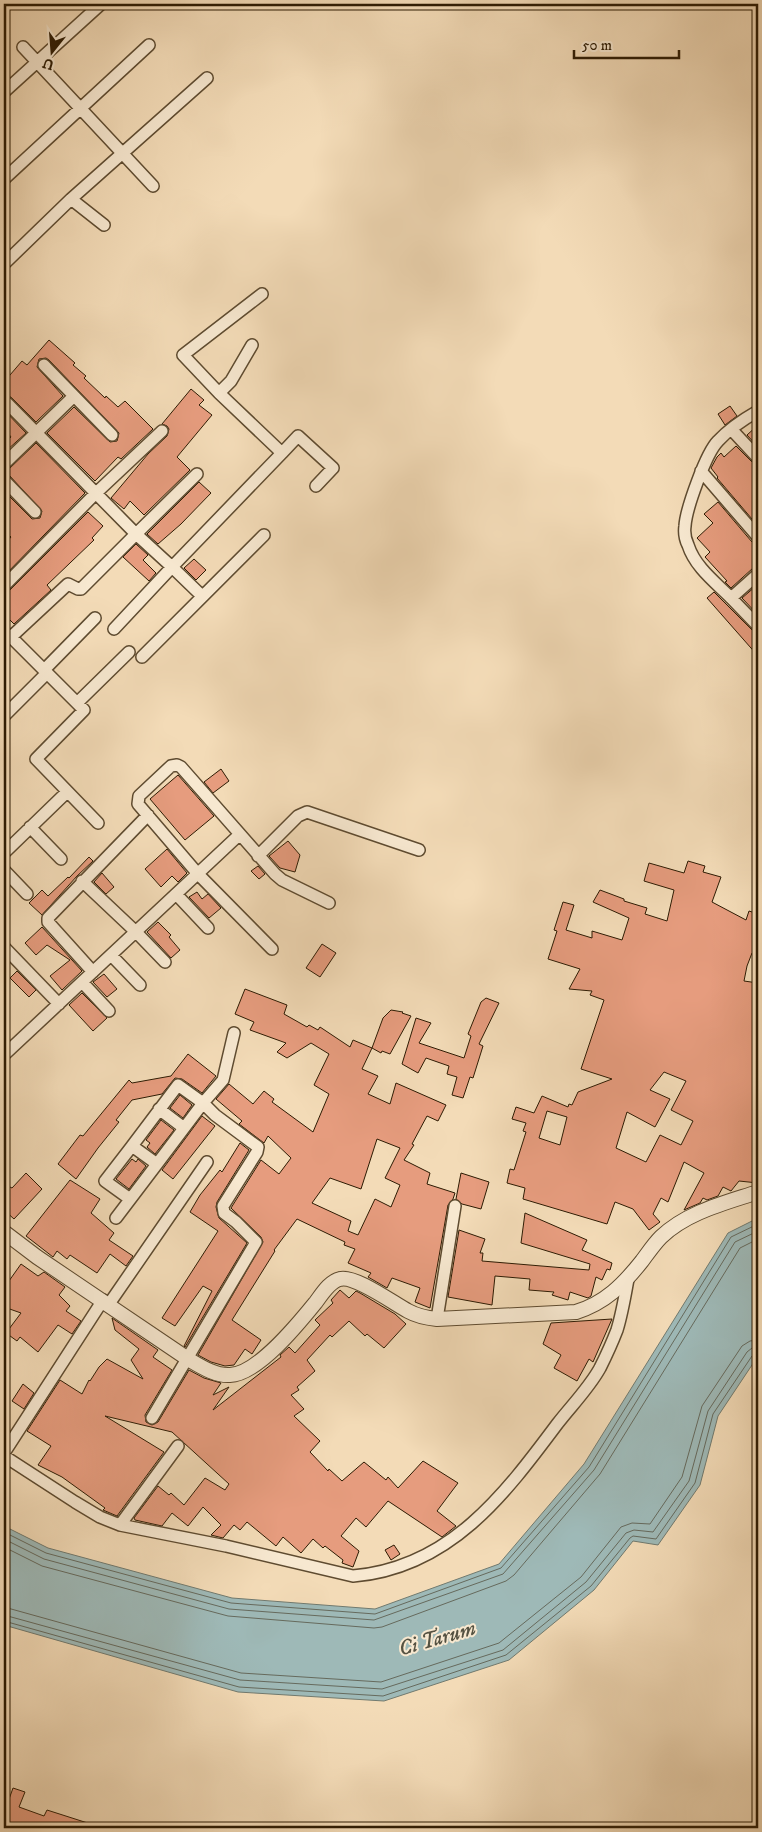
<svg xmlns="http://www.w3.org/2000/svg" width="762" height="1832" font-family="'IM FELL DW Pica',serif">
  <rect width="100%" height="100%" fill="#f3dbb7"/>
  <filter id="stains"><feTurbulence type="fractalNoise" baseFrequency=".004" numOctaves="4"/><feColorMatrix values="0 0 0 0 .2 0 0 0 0 .09 0 0 0 0 .02 0 0 0 .5 -.17"/></filter>
  <radialGradient id="worn" r=".72"><stop offset=".6" stop-color="#630" stop-opacity="0"/><stop offset="1" stop-color="#630" stop-opacity=".3"/></radialGradient>
  <path fill="#9eb9b7" stroke="#717a6f" d="M758,1218v138l-40,60 -18,69 -42,60 -25,-4 -39,49 -85,70 -125,41 -146,-9 -234,-67v-99l44,22 184,50 143,11 124,-45 85,-100 144,-231z"/>
  <g fill="none" stroke-linecap="round" stroke-linejoin="round">
    <path stroke="#666a5d" stroke-width="1" d="M4,1532l42,21 185,50 144,11 126,-46 88,-101 142,-230 27,-13
      M4,1539l40,20 185,50 145,11 129,-46 91,-104 141,-228 23,-11
      M4,1547l38,19 186,50 146,12 8,-1 124,-46 8,-6 86,-101 140,-226 18,-9
      M4,1607l237,66 140,9 118,-39 82,-66 40,-50 11,-4 18,1 32,-47 20,-71 40,-60 8,-5 8,-1
      M4,1615l236,65 142,9 121,-39 83,-68 40,-49 8,-3 19,2 36,-51 19,-70 39,-59 5,-4 6,-1
      M4,1621l235,66 144,9 123,-41 85,-69 39,-48 3,-2 23,3 39,-56 18,-69 39,-58 6,-2"/>
    <path stroke="#717a6f" stroke-width="4.5" d="M753,4l5,4"/>
  </g>
  <path fill="#e69c7e" stroke="#2d1b03" fill-rule="evenodd" d="M49,340l26,23 -2,2 13,11 -2,2 21,20 1,-2 12,11 7,-6 28,28 -32,30 -3,-2 -23,24 -48,-48 27,-26 36,35 7,-1 2,-8 -70,-73 -3,-2 -7,1 -2,8 26,29 -27,26 -24,-24 -3,-2h-5v-14l18,-21 5,4z
    M191,389l13,11 -5,5 13,10 -35,42 13,13 -46,45 -14,-14 -6,8 -13,-11 37,-44 19,-18 2,-7 -2,-3 -5,-2z
    M730,406l7,10 -12,9 -7,-11z
    M4,410l22,23 -20,18 -2,-2v-5l7,-7 -7,-9z
    M758,425v22l-11,-12z
    M36,443l49,50 -81,83v-31l7,-8 -7,-7v-4l5,-5 -5,-5v-25l28,28 8,-1 2,-7 -33,-36 -5,-4 5,-2z
    M736,446l17,17 5,2v61l-41,-48 1,-1 -7,-9 6,-11 4,-4 3,4z
    M199,482l12,11 -30,31 -23,20 -11,-10z
    M718,502l34,40 6,2v22l-5,2 -22,20 -6,-6 2,-1 -22,-24 5,-5 -13,-14 16,-15 -9,-9z
    M88,512l15,14 -11,12 2,2 -47,45 4,5 -37,34 -10,-10v-21l5,-2z
    M136,544l12,11 -5,5 13,13 -7,8 -26,-24z
    M194,559l12,11 -10,10 -12,-12z
    M756,586l2,2v27l-16,-17z
    M714,592l39,39 5,2v23l-51,-58z
    M221,769l8,12 -16,12 -9,-11z
    M178,775l36,41 -29,24 -35,-41z
    M288,841l12,14 -5,17 -15,-4 -11,-12z
    M167,849l20,24 -9,9 -6,-6 -11,11 -16,-18z
    M89,857l4,4 -16,15 -35,39 -13,-12 13,-13 6,6 20,-19 1,1z
    M688,861l17,5 -2,6 18,5 -9,25 34,18 3,-9 9,3v40l-6,-1 -5,13 -3,15 14,2v200l-19,-2 -8,10 -8,-4 -5,9 -11,4 -4,-2 -3,5 -16,7 20,-37 -20,-11 -16,40 -7,-4 -8,16 7,8 -11,8 -16,-21 -18,-7 -8,22 -84,-25 2,-11 -18,-5 3,-14 4,1 12,-38 -3,-1 3,-8 -14,-4 4,-12 18,6 8,-17 26,11 1,-3 3,1 6,-13 34,-13 -31,-10 23,-69 -14,-5 2,-4 -23,-2 11,-20 -32,-10 9,-28 -3,-1 9,-28 11,3 -8,25 26,8v-7l30,9 7,-22 -36,-16 7,-12 24,9v2l23,7 -2,6 22,7 7,-31 -30,-9 5,-18 35,10zM664,1072l22,9 -15,29 22,11 -12,24 -21,-10 -14,27 -30,-14 11,-36 28,15 15,-28 -20,-9zM547,1111l20,6 -7,28 -21,-7z
    M258,866l7,8 -6,5 -8,-8z
    M102,873l12,14 -8,7 -12,-12z
    M197,892l5,7 6,-5 13,14 -12,10 -20,-21z
    M158,922l13,13 -2,2 11,13 -9,8 -24,-26z
    M42,927l40,44 -20,19 -12,-14 20,-16 -23,-15 -11,10 -11,-12z
    M322,944l14,9 -16,24 -14,-9z
    M17,971l19,19 -7,7 -19,-19z
    M104,974l13,15 -10,8 -14,-15z
    M245,989l42,16 -3,9 23,13 2,-2 9,5 2,-3 30,20 3,-7 19,8 -10,21 16,7 -10,18 22,10 6,-21 50,22 -8,16 -11,-5 -15,28 2,1 -10,15 26,13 -3,11 28,9 -2,6 -5,6 -18,103 -15,-6 5,-14 -28,-10 -5,10 -19,-11 3,-4 -23,-10 7,-14 -11,-4 1,-3 -48,-23 -23,31 1,1 -43,69 29,20 -9,14 -7,-5 -11,16 -9,1 -14,-4 -13,-7 65,-113 -2,-5 -30,-29 30,-48 18,14 12,-16 -23,-22 -4,7 -25,-19 3,-3 -26,-22 13,-15 24,20 11,-13 10,8 -2,3 41,30 16,-38 -15,-9 15,-31 -18,-11 -24,15 -10,-6 9,-9 -36,-13 4,-8 -19,-8zM377,1139l23,9 -15,30 15,7 -9,22 -16,-8 -17,36 -10,-4 3,-10 -39,-18 18,-25 31,11z
    M82,993l25,25 -14,13 -24,-26z
    M486,998l13,5 -20,41 4,2 -10,32 -3,-1 -7,21 -11,-3 5,-18 -10,-3 2,-8 -23,-8 -8,15 -16,-9 14,-46 15,5 -12,20 45,15 7,-22 -3,-2 13,-32z
    M391,1010l12,2 -1,1 9,3 -21,38 -8,-3 -1,2 -9,-5 11,-30z
    M188,1054l28,22 -14,17 -20,-14 -7,-1 -13,16 -30,6 -16,20 3,2 -21,26 -22,31 -18,-15 22,-29 3,1 46,-56 3,3 39,-7z
    M180,1095l12,10 -9,13 -13,-10z
    M202,1116l13,10 -42,53 -11,-9z
    M161,1120l13,10 -19,24 -8,-7 3,-4 -4,-3z
    M240,1143l9,7 -32,52 -1,5 3,11 28,25 -62,104 -1,-1 28,-55 -9,-5 -28,40 -13,-8 56,-87 -28,-19 10,-17 20,-25 2,2z
    M132,1159l4,3 2,-3 8,7 -17,23 -13,-10z
    M26,1173l16,16 -28,30 -10,-9v-26l8,4z
    M461,1173l28,9 -8,27 -19,-5 -6,-5z
    M70,1180l30,19 -9,14 23,20 -5,7 24,16 -7,10 -16,-12 -13,19 -27,-18 -3,4 -10,-8 -4,6 -27,-21z
    M525,1213l62,27 -5,10 30,13 -2,7 -3,-1 -5,11 -6,-3 -5,19 -3,2 -18,-6 -2,8 -16,-5 2,-3 -25,-2 1,-11 -35,-3 -3,29 -44,-8 11,-67 26,9 -5,14h3l-1,8 107,9 1,-6 -69,-21z
    M21,1264l17,12 6,-4 21,15 -6,8 11,11 -4,5 15,10 -9,13 -14,-9 -20,27 -18,-15 -3,4 -11,-8 15,-20 -17,-6v-19z
    M340,1290l9,8 7,-7 4,2 35,21 11,10 -22,24 -17,-14 -2,2 -16,-15 -17,16 -2,-2 -23,25 8,11 -18,16 2,3 -8,5 13,14 -10,7 26,25 -10,11 18,19 1,-2 13,12 22,-19 22,18 2,-3 10,11 25,-27 35,22 -21,28 19,15 -14,11 -54,-36 -22,26 -10,-9 -15,18 18,15 -6,16 -11,-4 1,-3 -18,-14 -2,2 -10,-9 -12,14 -18,-16 -7,9 -29,-24 -7,8 -6,-5 -11,13 -12,-3 10,-10 -18,-18 -15,19 -16,-13 -10,13 -27,-6 -1,-2 24,-32 11,9 2,-2 13,12 21,-27 20,12 4,-6 -57,-52 -67,-16 59,36 -47,64 -14,-6 2,-2 -43,-31 -24,-12 13,-19 -24,-15 33,-51 22,14 7,-14 1,1 9,-14 8,-8 36,20 -12,-19 8,-11 -24,-19 -3,-12 46,32 -5,7 19,13 -27,45 1,7 6,3 6,-3 31,-52 15,8 17,5 -8,12 16,-8 -16,23 68,-53 -1,-2 9,-8 6,6 25,-28 -5,-5 18,-17 -2,-3z
    M612,1319l-19,43 -4,-3 -12,22 -23,-13 7,-13 -18,-11 8,-21z
    M23,1384l11,9 -10,16 -12,-8z
    M394,1545l6,9 -9,6 -6,-10z
    M13,1788l12,4 -6,15 25,9 3,-6 50,16v2h-78l-15,-5v-23l4,2z"/>
  <g fill="none" stroke-linecap="round" stroke-linejoin="round">
    <defs>
      <path id="minor" d="M23,47l130,139
        M4,92l97,-88
        M4,179l145,-134
        M71,199l33,26
        M4,264l67,-65 136,-121
        M44,365l68,70
        M219,393l12,-12 21,-36
        M731,429l27,29
        M282,453l16,-17 35,32 -17,18
        M4,464l69,-67
        M701,471l57,66
        M197,474l-61,60 36,33 110,-114 -63,-60 -36,-38 79,-61
        M4,480l31,32
        M758,574l-27,24 27,28
        M4,586l91,-92 67,-63
        M731,598c-16,-16 -36,-31 -43,-53 -3,-6 -4,-12 -3,-19 1,-17 21,-73 33,-85 11,-12 26,-22 40,-30
        M114,629l58,-62 30,29
        M4,632l7,5 57,-53 10,5h3l55,-55 -129,-131
        M11,637l73,73 -48,49 62,64
        M142,657l122,-122
        M44,670l51,-52
        M77,703l52,-51
        M4,716l43,-43
        M30,827l31,32
        M4,853l63,-61
        M258,856l40,-40 9,-4 112,38
        M4,870l23,24
        M82,881l54,51 29,30
        M176,894l32,34
        M4,947l55,57
        M272,949l-74,-75 -60,-70 1,-8 32,-30 6,-1 4,2 94,107 7,6 47,23
        M111,955l29,30
        M93,972l-45,-50v-4l100,-103
        M82,982l27,29
        M4,1055l235,-220
        M178,1085l25,18 -46,61 -25,-18z
        M159,1109l25,19
        M130,1199l-25,-18 27,-35
        M116,1218l41,-54
        M109,1304l98,-142
        M437,1319l18,-113
        M152,1418l104,-176 -20,-20 -12,-9 -1,-7 34,-54 1,-5 -43,-32 -12,-12 20,-23 11,-47
        M4,1453l99,-153
        M4,1456l71,46 25,15 20,8 106,21 127,30c97,-8 152,-82 205,-153 14,-18 31,-35 42,-55 6,-12 12,-25 17,-38 5,-16 8,-34 11,-51
        M120,1525l58,-79"/>
      <path id="tertiary" d="M4,1232l33,25 151,102c12,7 27,17 42,16 28,-1 69,-52 86,-73 6,-8 14,-21 24,-23 15,-4 53,24 68,32 9,5 19,7 29,8l139,-7c29,-9 47,-27 66,-51 6,-8 12,-17 19,-24 26,-25 64,-34 97,-45"/>
    </defs>
    <use href="#minor" stroke="#5e4b30" stroke-width="14"/>
    <use href="#tertiary" stroke="#5e4b30" stroke-width="16"/>
    <use href="#minor" stroke="#f7e8d0" stroke-width="11"/>
    <use href="#tertiary" stroke="#f7e8d0" stroke-width="14"/>
  </g>
  <g text-anchor="middle" stroke-width="4" stroke-linejoin="round" paint-order="stroke">
    <g font-size="21" font-style="italic" fill="#555242" stroke="#f7e8d0">
      <text transform="translate(437 1638) rotate(-16)" y="7">Ci Tarum</text>
    </g>
  </g>
  <rect width="762" height="1832" fill="none" stroke="#f3dbb7" stroke-width="20"/>
  <rect x="5" y="5" width="752" height="1822" fill="none" stroke="#2d1b03" stroke-width="2.5"/>
  <rect x="10" y="10" width="742" height="1812" fill="none" stroke="#2d1b03"/>
  <g transform="translate(52 52) rotate(197)" stroke="#f7e8d0" stroke-width="4" paint-order="stroke">
  <path d="M0-4L9 19L0 12L-9 19Z" fill="#2d1b03"/>
  <text y="-8" font-size="14" font-weight="bold" text-anchor="middle" fill="#2d1b03">U</text>
  </g>
  <path d="M574 50v8h105v-8" fill="none" stroke="#2d1b03" stroke-width="2.5"/>
  <text x="582" y="50" font-size="15" fill="#2d1b03" stroke="#f7e8d0" stroke-width="4" paint-order="stroke">50 m</text>
  <rect width="100%" height="100%" filter="url(#stains)"/>
  <rect width="100%" height="100%" fill="url(#worn)"/>
</svg>
